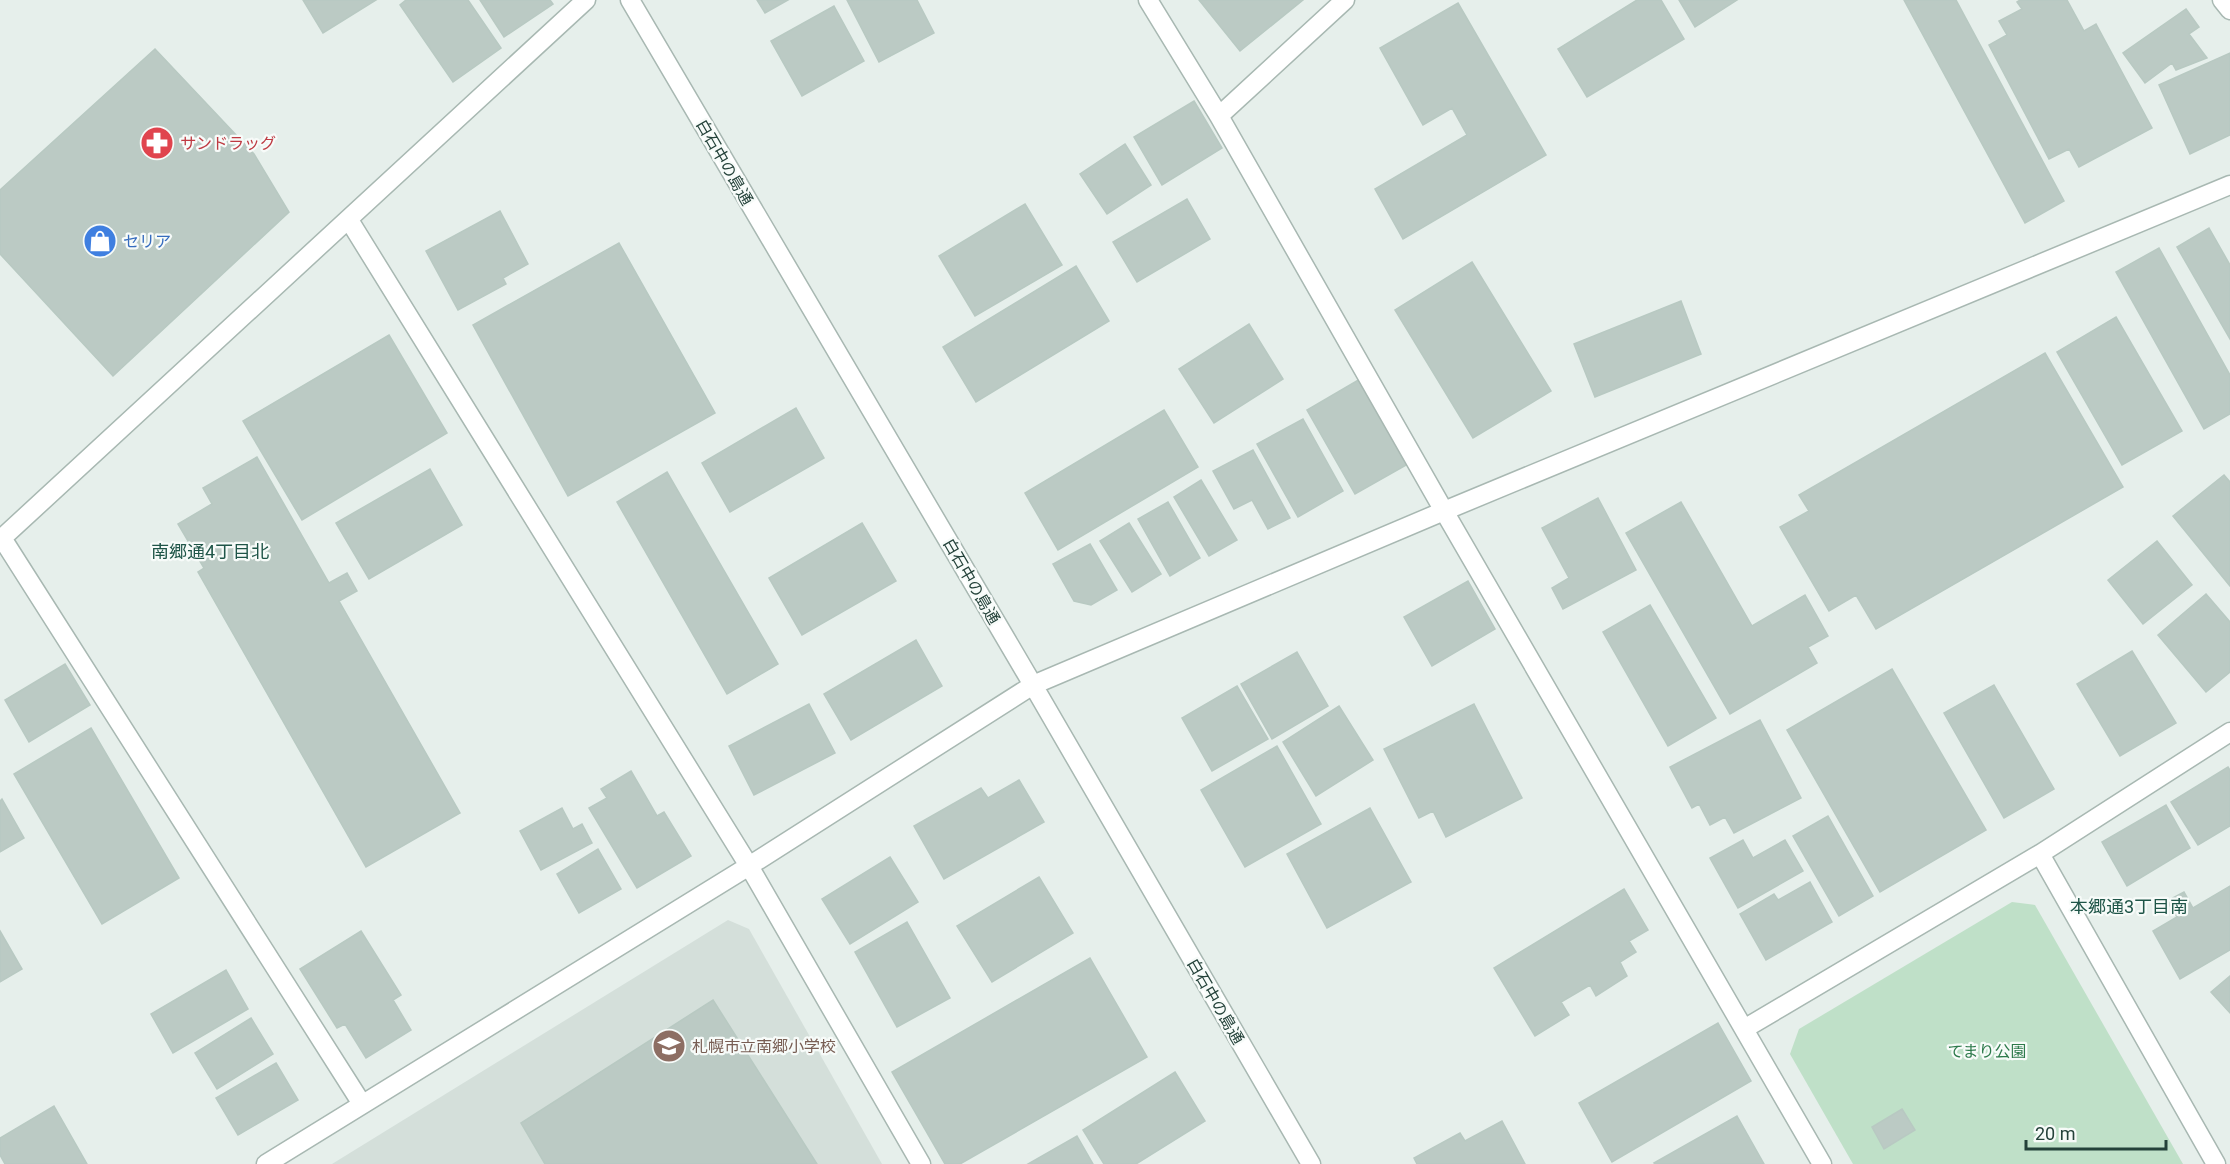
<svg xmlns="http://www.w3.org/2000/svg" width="2230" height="1164" font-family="Roboto,'Noto Sans JP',sans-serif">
  <rect width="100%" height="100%" fill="#e6efeb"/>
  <path fill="#d4dfda" d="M728,920l21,9 133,235h-550z"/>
  <path fill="#bfe0c8" d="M2012,902l23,3 148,259h-330l-63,-110 9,-25z"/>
  <path fill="#bbcac4" stroke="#b8c9c2" stroke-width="1.5" d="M303,0h73l-53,33z
    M406,0h62l33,48 -48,34 -53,-77z
    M480,0h70l3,4 -49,33z
    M757,0h31l-23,13z
    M847,0h70l17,33 -55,29z
    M1199,0h104l-63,51z
    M1637,0h24l23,39 -97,58 -29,-48z
    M1679,0h58l-42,27z
    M1904,0h52l108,201 -39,22z
    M2020,0h47l17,31 12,-7 56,104 -73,39 -10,-18 -20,10 -60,-114 18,-10 -8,-14 23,-12 -5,-7z
    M1458,3l88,152 -143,84 -28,-50 92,-54 -15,-27 -29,17 -43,-77z
    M834,6l30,55 -62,35 -31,-55z
    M2186,9l13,18 -10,7 18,24 -31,12 -4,-7 -27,20 -22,-30z
    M155,49l99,105 35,58 -176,164 -113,-122v-64z
    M2230,53v82l-40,19 -31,-69z
    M1194,101l28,47 -60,37 -28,-48z
    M1125,144l26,41 -44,29 -27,-40z
    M1187,199l23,40 -73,43 -24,-40z
    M1025,204l37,61 -87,51 -36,-60z
    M500,211l28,53 -25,14 3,6 -48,26 -32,-59z
    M2209,228l21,37v74l-53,-92z
    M619,243l96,170 -147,83 -95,-171z
    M2159,248l71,127v39l-26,15 -88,-157z
    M1472,262l79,129 -78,47 -78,-128z
    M1076,266l33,55 -133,81 -33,-55z
    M1681,301l20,53 -106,43 -21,-53z
    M2116,317l66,114 -60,34 -65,-113z
    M1249,324l34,55 -69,44 -35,-54z
    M389,335l58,98 -145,87 -59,-99z
    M2045,353l78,134 -247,142 -20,-34 -27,16 -49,-84 29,-16 -10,-16z
    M1360,379l48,85 -53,30 -48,-84z
    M796,408l28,50 -94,54 -28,-49z
    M1164,410l34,57 -140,83 -33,-57z
    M1303,419l40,72 -45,26 -41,-73z
    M1253,450l37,68 -22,11 -16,-29 -18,9 -21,-38z
    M257,457l72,126 18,-10 10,18 -18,10 121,212 -94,54 -168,-295 6,-4 -26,-44 34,-20 -9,-16z
    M430,469l32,56 -93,54 -33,-56z
    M667,472l111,192 -51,30 -110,-192z
    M2224,475l6,7v104l-57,-70z
    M1201,480l36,60 -28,16 -35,-59z
    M1598,498l38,72 -73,39 -11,-21 17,-10 -27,-50z
    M1168,502l32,56 -30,18 -32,-57z
    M1681,502l71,124 53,-31 23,41 -20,11 9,16 -87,51 -104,-181z
    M862,523l34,58 -94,54 -33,-57z
    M1129,523l32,51 -29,18 -32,-51z
    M2157,541l35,44 -49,39 -35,-44z
    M1090,544l27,46 -26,15 -17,-4 -21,-37z
    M1468,581l27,48 -63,37 -28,-49z
    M2206,594l24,28v50l-24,20 -48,-57z
    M1650,605l66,113 -48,28 -65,-114z
    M916,640l26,46 -91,54 -27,-46z
    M2132,651l44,72 -56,33 -43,-72z
    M1297,652l31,54 -56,33 -31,-55z
    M65,664l25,41 -61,37 -24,-42z
    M1892,669l94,161 -106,62 -93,-162z
    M1994,685l60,104 -50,29 -60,-105z
    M1237,686l31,53 -56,32 -30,-53z
    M809,704l26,49 -81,42 -25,-49z
    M1474,704l48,94 -76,39 -13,-26 -14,7 -35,-69z
    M1339,706l34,54 -57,36 -33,-54z
    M1760,720l41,78 -67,35 -9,-16 -15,8 -11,-21 -7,4 -22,-41z
    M91,728l88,150 -77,46 -88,-150z
    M1277,746l44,78 -76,43 -44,-77z
    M2228,767l2,3v56l-32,19 -27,-43z
    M631,771l26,45 7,-4 27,44 -54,32 -48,-80 18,-10 -6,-9z
    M1019,780l25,42 -100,57 -30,-53 67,-38 7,10z
    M2,799l22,39 -24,14v-51z
    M2166,805l24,43 -63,38 -25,-44z
    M562,808l11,21 9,-5 10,19 -51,27 -21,-39z
    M1370,808l41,74 -84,46 -40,-74z
    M1828,816l45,80 -34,20 -46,-80z
    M1743,840l10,18 32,-18 18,31 -65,37 -28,-50z
    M598,849l23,40 -42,24 -22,-39z
    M890,857l28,45 -68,42 -28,-45z
    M1039,877l34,56 -81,49 -35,-56z
    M1810,882l22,40 -66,38 -26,-46 34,-20 4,6z
    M2230,886v64l-50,29 -27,-48 24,-14 -10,-16 17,-9 9,16z
    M1624,889l24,41 -19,11 7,11 -16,10 7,14 -31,20 -6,-11 -29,17 8,13 -34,21 -41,-68z
    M907,922l43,76 -53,29 -42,-75z
    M0,931l22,38 -22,13z
    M361,931l40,64 -8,5 18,30 -45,28 -21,-34 -8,4 -37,-59z
    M1090,958l57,99 -187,107h-15l-53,-92z
    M226,970l22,39 -75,44 -22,-39z
    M2230,976v37l-19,-21z
    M713,1000l104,164h-272l-24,-41z
    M251,1018l22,36 -56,35 -22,-36z
    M1718,1023l33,58 -139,81 -33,-59z
    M276,1063l22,37 -60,35 -22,-37z
    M1175,1072l30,49 -69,43h-32l-21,-34z
    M54,1106l33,58h-82l-5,-9v-17z
    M1902,1109l13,21 -31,19 -12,-22z
    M1737,1116l27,48h-109l-1,-1z
    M1502,1121l23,43h-108l-3,-6 46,-25 5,8z
    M1077,1136l16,28h-65z"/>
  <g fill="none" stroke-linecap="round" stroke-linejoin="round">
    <defs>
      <path id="minor" d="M630,0l403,685 278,479
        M1148,0l71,116 225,395 378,653
        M2222,0l8,10
        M1219,116l126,-116
        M349,220l400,646 172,298
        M2,538l360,566
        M0,540l586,-540
        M2040,854l176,310
        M1744,1029l296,-175 190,-122
        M266,1164l483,-298 284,-181 411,-174 786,-326"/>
    </defs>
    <use href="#minor" stroke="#a8b8b2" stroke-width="21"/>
    <use href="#minor" stroke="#fff" stroke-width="18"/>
  </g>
  <defs>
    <symbol id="pharmacy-disc" viewBox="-11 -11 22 22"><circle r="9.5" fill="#e0444e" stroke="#f7fbf9"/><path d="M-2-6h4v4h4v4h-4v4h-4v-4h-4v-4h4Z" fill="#fff"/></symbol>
    <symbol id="shop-disc" viewBox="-11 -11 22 22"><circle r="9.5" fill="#3f7fe0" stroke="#f7fbf9"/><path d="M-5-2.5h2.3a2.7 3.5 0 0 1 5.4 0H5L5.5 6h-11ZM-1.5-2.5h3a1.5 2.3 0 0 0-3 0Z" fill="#fff"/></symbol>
    <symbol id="school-disc" viewBox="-11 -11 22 22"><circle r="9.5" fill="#8d6e63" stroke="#f7fbf9"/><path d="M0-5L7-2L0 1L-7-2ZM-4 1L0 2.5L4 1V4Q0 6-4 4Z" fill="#fff"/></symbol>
  </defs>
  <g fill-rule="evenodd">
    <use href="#pharmacy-disc" x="138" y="124" width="38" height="38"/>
    <use href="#shop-disc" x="81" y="222" width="38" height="38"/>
    <use href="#school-disc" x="650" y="1027" width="38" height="38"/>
  </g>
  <g text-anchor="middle" stroke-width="4.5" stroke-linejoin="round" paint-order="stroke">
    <g font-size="16" fill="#be3a42" stroke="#f7fbf9" text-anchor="start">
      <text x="180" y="149">サンドラッグ</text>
    </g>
    <g font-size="16" fill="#24423a" stroke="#f7fbf9">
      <text transform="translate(725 162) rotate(60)" y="6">白石中の島通</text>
      <text transform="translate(972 581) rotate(60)" y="6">白石中の島通</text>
      <text transform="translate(1216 1001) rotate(60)" y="6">白石中の島通</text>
    </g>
    <g font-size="16" fill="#366cbe" stroke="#f7fbf9" text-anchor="start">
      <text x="123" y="247">セリア</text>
    </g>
    <g font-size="16" fill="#785e54" stroke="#f7fbf9" text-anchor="start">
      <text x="692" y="1052">札幌市立南郷小学校</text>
    </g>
    <g font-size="16" fill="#2d7a4b" stroke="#f7fbf9">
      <text x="1987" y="1057">てまり公園</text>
    </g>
    <g font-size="18" fill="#1f5548" stroke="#f7fbf9">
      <text x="210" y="558">南郷通4丁目北</text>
      <text x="2129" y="913">本郷通3丁目南</text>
    </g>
  </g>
  <path d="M2026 1140v9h140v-9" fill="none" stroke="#24423a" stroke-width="3"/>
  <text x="2035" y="1140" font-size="18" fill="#24423a" stroke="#f7fbf9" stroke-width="4.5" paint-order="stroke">20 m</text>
</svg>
